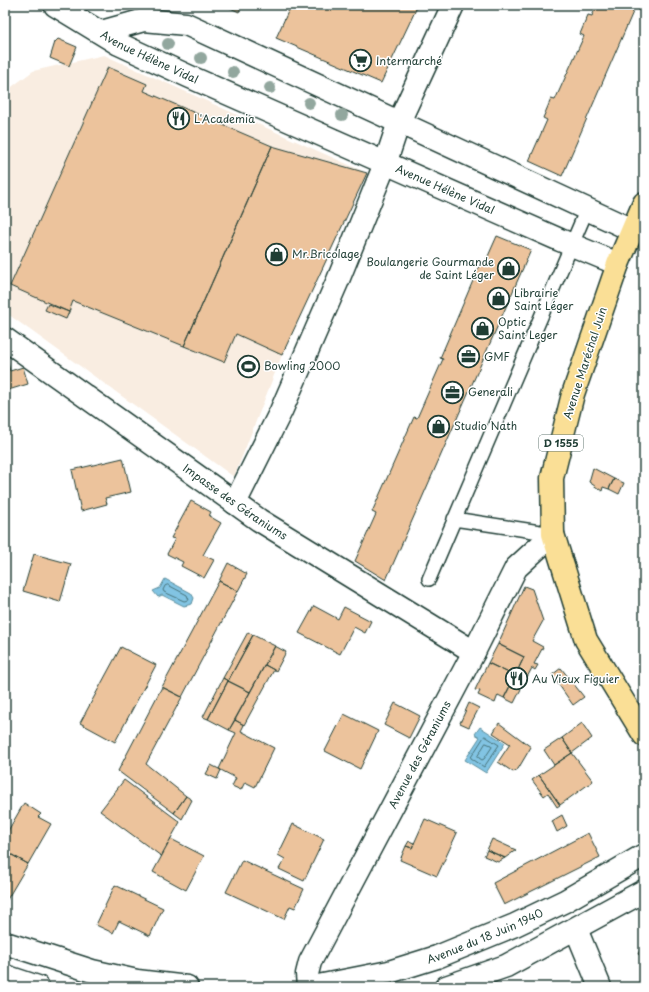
<svg xmlns="http://www.w3.org/2000/svg" width="649" height="992" font-family="'Playpen Sans',sans-serif">
  <rect width="100%" height="100%" fill="#fff"/>
  <filter id="ink" filterUnits="userSpaceOnUse"><feTurbulence type="fractalNoise" baseFrequency=".025" numOctaves="2"/><feDisplacementMap in="SourceGraphic" scale="8" xChannelSelector="R" yChannelSelector="G"/><feConvolveMatrix kernelMatrix="1 2 1 2 8 2 1 2 1" color-interpolation-filters="sRGB"/></filter>
  <g filter="url(#ink)">
    <path fill="#f9ede1" d="M104,55l263,118 -85,182 -48,122 -229,-165v-220l28,-21z"/>
    <path fill="#82c4e3" stroke="#5a8e9d" d="M165,579l26,14 3,5 -2,6 -8,2 -22,-11 -4,2 -5,-6 7,-3z
      M480,727l25,16 -19,30 -21,-13 15,-23 -5,-3z"/>
    <g fill="none" stroke-linecap="round" stroke-linejoin="round">
      <path stroke="#47737a" stroke-width="1" d="M168,585l19,10 2,5 -5,1 -20,-9 -1,-2 2,-4z
        M485,736l14,9 -15,22 -13,-9z
        M486,743l5,2 1,2 -8,12 -2,1 -3,-2 -1,-2z"/>
    </g>
    <path fill="#ecc39c" stroke="#1f3d34" d="M224,5h18l-3,7z
      M291,5h127l-37,78 -105,-45z
      M597,5h39l-74,171 -33,-15 18,-41 -4,-2 8,-19 4,1 29,-64 -4,-2 8,-19 4,1z
      M58,39l19,8 -8,19 -19,-8 5,-16z
      M108,67l39,17 -3,7 128,55 -88,200 -111,-45 -4,11 -59,-26z
      M272,146l95,27 -85,182 -46,-21 -12,28 -40,-16z
      M497,236l34,14 -145,330 -31,-19 21,-47 -4,-2 42,-95 3,1 26,-59 -3,-1 41,-96 4,1z
      M48,304l21,8 -3,7 -21,-9z
      M5,359h2l3,12 13,-4 5,17 -23,7z
      M123,458l8,34 -26,6 2,6 -26,7 -9,-41z
      M593,468l21,11 -5,10 -6,-2 -1,4 -13,-9z
      M614,479l10,4 -5,11 -10,-5z
      M191,501l20,11 -2,4 12,7 -18,32 11,5 -10,18 -23,-12 2,-4 -16,-8 8,-15 -4,-1z
      M34,554l37,10 -11,38 -37,-11z
      M228,563l19,11 -9,17 -19,-10z
      M219,581l19,10 -56,106 -20,-10z
      M524,586l8,3 11,32 -11,20 11,6 -9,17 4,1 -3,5 -3,-2 -7,13 -10,-5 9,-19 -26,-13z
      M314,606l24,13 6,-12 27,14 -6,12 -11,-6 -14,27 -41,-21z
      M248,632l5,3 -25,46 -5,-3z
      M253,635l22,11 -25,46 -22,-11z
      M498,644l26,13 -9,19 -27,-13z
      M275,646l11,6 -10,19 -11,-6z
      M121,647l35,18 -41,77 -35,-19z
      M488,663l27,13 -11,22 -6,-3 -3,8 -17,-8 2,-4 -5,-1z
      M265,665l9,5 -30,55 -9,-5z
      M561,668l23,29 -11,8 -21,-30z
      M223,678l5,3 -20,38 -5,-2z
      M228,681l22,11 -21,38 -21,-11z
      M511,684l10,5 -7,14 -10,-5z
      M162,687l20,10 -36,67 40,32 -12,17 -56,-42z
      M395,703l25,13 -11,22 -25,-13z
      M469,703l10,5 -10,19 -9,-4z
      M344,714l34,17 -18,38 -35,-18z
      M235,720l9,5 -3,6 33,17 -19,39 -10,-5 -4,8 -9,-4 4,-8 -17,-9 17,-36 -7,-3z
      M499,723l32,24 -13,22 -5,3 -15,-10 12,-18 -17,-11z
      M582,723l10,15 -20,15 -10,-15z
      M562,738l10,15 -18,12 -10,-15z
      M572,753l21,28 -33,24 -21,-30z
      M211,765l10,5 -4,9 -11,-5z
      M539,775l21,30 -3,2 -9,-14 -4,3 -12,-16z
      M124,780l56,42 -19,34 -61,-45z
      M186,796l6,4 -10,19 -8,-6z
      M24,803l17,11 -3,3 13,7 -23,40 -23,-13v-15z
      M562,815l5,11 -10,6 -5,-11z
      M425,819l32,14 -20,43 -37,-16 6,-14 6,2z
      M293,824l31,15 -20,42 -25,-12 6,-10 -7,-4z
      M588,833l12,24 -96,48 -11,-22z
      M171,839l33,17 -18,34 -33,-18z
      M492,839l24,11 -11,8 -18,-8z
      M409,841l5,2 -2,5 -6,-2z
      M487,850l18,8 -7,4 -14,-6z
      M5,851l23,13 -23,39z
      M242,860l62,29 -9,19 -5,-2 -6,13 -58,-27z
      M115,885l48,23 -13,28 -31,-15 -6,12 -17,-8z
      M644,942v15l-6,-3z"/>
    <g fill="none" stroke-linecap="round" stroke-linejoin="round">
      <defs>
        <path id="lane" d="M454,519l99,15
          M429,579l158,-370"/>
        <g id="street">
          <path id="s1" d="M55,5l64,39 69,32 372,164 58,24"/>
          <path d="M101,32l43,-12 42,4 446,206"/>
          <path id="s2" d="M5,339l254,181 215,132"/>
          <path d="M235,503l46,-92 57,-131 47,-116 14,-42 54,-117"/>
          <path d="M576,929l24,58"/>
          <path id="s3" d="M308,987l-1,-13 3,-12 164,-310 42,-84 37,-34"/>
        </g>
        <g id="secondary">
          <path d="M5,943l87,28 45,10 50,6"/>
          <path d="M5,976l33,11"/>
          <path id="s4" d="M313,987l76,-15 48,-15 78,-32 50,-24 79,-46"/>
          <path d="M446,987l60,-21 138,-75"/>
        </g>
        <path id="primary" d="M644,203l-26,61 -45,130 -21,84 1,56 33,106 58,95"/>
      </defs>
      <use href="#lane" stroke="#1f3d34" stroke-width="16"/>
      <use href="#street" stroke="#1f3d34" stroke-width="25"/>
      <use href="#secondary" stroke="#1f3d34" stroke-width="25"/>
      <use href="#primary" stroke="#1f3d34" stroke-width="25"/>
      <use href="#lane" stroke="#fff" stroke-width="13"/>
      <use href="#street" stroke="#fff" stroke-width="22"/>
      <use href="#secondary" stroke="#fff" stroke-width="22"/>
      <use href="#primary" stroke="#fadf96" stroke-width="22"/>
    </g>
    <g fill="#92a79e">
      <circle cx="168" cy="44" r="6"/>
      <circle cx="201" cy="58" r="6"/>
      <circle cx="233" cy="72" r="6"/>
      <circle cx="270" cy="88" r="6"/>
      <circle cx="309" cy="103" r="6"/>
      <circle cx="342" cy="115" r="6"/>
    </g>
  </g>
  <defs>
    <symbol id="supermarket-ring" viewBox="-11 -11 22 22"><circle r="9.5" fill="#fff" stroke="#1f3d34" stroke-width="1.5"/><path d="M-6-5.5h2.5l.6 2H6L4.5 2H-2.5L-4.4-4H-6ZM-1.5 3.2a1.3 1.3 0 1 0 .1 0ZM3 3.2a1.3 1.3 0 1 0 .1 0Z" fill="#1f3d34"/></symbol>
    <symbol id="restaurant-ring" viewBox="-11 -11 22 22"><circle r="9.5" fill="#fff" stroke="#1f3d34" stroke-width="1.5"/><path d="M-5-6h1v4h1v-4h1v4h1v-4h1v5L-1.5 .5V6h-2V.5L-5-1ZM5-6V6H3V1.5H1.5Q1.5-4 5-6Z" fill="#1f3d34"/></symbol>
    <symbol id="shop-ring" viewBox="-11 -11 22 22"><circle r="9.5" fill="#fff" stroke="#1f3d34" stroke-width="1.5"/><path d="M-5-2.5h2.3a2.7 3.5 0 0 1 5.4 0H5L5.5 6h-11ZM-1.5-2.5h3a1.5 2.3 0 0 0-3 0Z" fill="#1f3d34"/></symbol>
    <symbol id="office-ring" viewBox="-11 -11 22 22"><circle r="9.5" fill="#fff" stroke="#1f3d34" stroke-width="1.5"/><path d="M-6-3h4V-5.5h4V-3h4V5H-6ZM-1-4.5V-3h2v-1.5ZM-6 0V1H6V0Z" fill="#1f3d34"/></symbol>
    <symbol id="stadium-ring" viewBox="-11 -11 22 22"><circle r="9.5" fill="#fff" stroke="#1f3d34" stroke-width="1.5"/><path d="M0-5a6.5 5 0 1 0 0 10a6.5 5 0 1 0 0-10ZM-3.5-1.8h7v3.6h-7Z" fill="#1f3d34"/></symbol>
  </defs>
  <g fill-rule="evenodd">
    <use href="#supermarket-ring" x="348" y="48" width="25" height="25"/>
    <use href="#restaurant-ring" x="166" y="106" width="25" height="25"/>
    <use href="#shop-ring" x="264" y="242" width="25" height="25"/>
    <use href="#shop-ring" x="496" y="256" width="25" height="25"/>
    <use href="#shop-ring" x="486" y="286" width="25" height="25"/>
    <use href="#shop-ring" x="470" y="316" width="25" height="25"/>
    <use href="#office-ring" x="456" y="344" width="25" height="25"/>
    <use href="#stadium-ring" x="236" y="354" width="25" height="25"/>
    <use href="#office-ring" x="440" y="380" width="25" height="25"/>
    <use href="#shop-ring" x="426" y="414" width="25" height="25"/>
    <use href="#restaurant-ring" x="504" y="666" width="25" height="25"/>
  </g>
  <g text-anchor="middle" stroke-width="3" stroke-linejoin="round" paint-order="stroke">
    <rect fill="#fff" stroke="#627771" stroke-width="1" x="539" y="435" width="44" height="16" rx="3"/>
    <g font-size="10" font-weight="bold" fill="#1f3d34">
      <text x="561" y="447">D 1555</text>
    </g>
    <g font-size="11" fill="#1f3d34" stroke="#fff">
      <text dy="4" stroke="none"><textPath href="#s1" startOffset="108">Avenue Hélène Vidal</textPath></text>
      <text dy="4" stroke="none"><textPath href="#s1" startOffset="432">Avenue Hélène Vidal</textPath></text>
      <text transform="translate(585 363) rotate(-72)" y="4">Avenue Maréchal Juin</text>
      <text dy="4" stroke="none"><textPath href="#s2" startOffset="282">Impasse des Géraniums</textPath></text>
      <text dy="4" stroke="none"><textPath href="#s3" startOffset="260">Avenue des Géraniums</textPath></text>
      <text dy="4" stroke="none"><textPath href="#s4" startOffset="180">Avenue du 18 Juin 1940</textPath></text>
    </g>
    <g font-size="11" fill="#1f3d34" stroke="#fff" text-anchor="start">
      <text x="376" y="65">Intermarché</text>
      <text x="194" y="123">L'Academia</text>
      <text x="292" y="258">Mr.Bricolage</text>
      <text x="494" y="266" text-anchor="end">Boulangerie Gourmande<tspan x="494" dy="13">de Saint Léger</tspan></text>
      <text x="514" y="297">Librairie<tspan x="514" dy="13">Saint Léger</tspan></text>
      <text x="498" y="326">Optic<tspan x="498" dy="13">Saint Leger</tspan></text>
      <text x="484" y="361">GMF</text>
      <text x="264" y="370">Bowling 2000</text>
      <text x="468" y="396">Generali</text>
      <text x="454" y="430">Studio Nath</text>
      <text x="532" y="683">Au Vieux Figuier</text>
    </g>
  </g>
  <rect width="649" height="992" fill="none" stroke="#fff" stroke-width="20"/>
  <rect x="10" y="10" width="629" height="972" fill="none" stroke="#1f3d34" stroke-width="1.5" filter="url(#ink)"/>
</svg>
